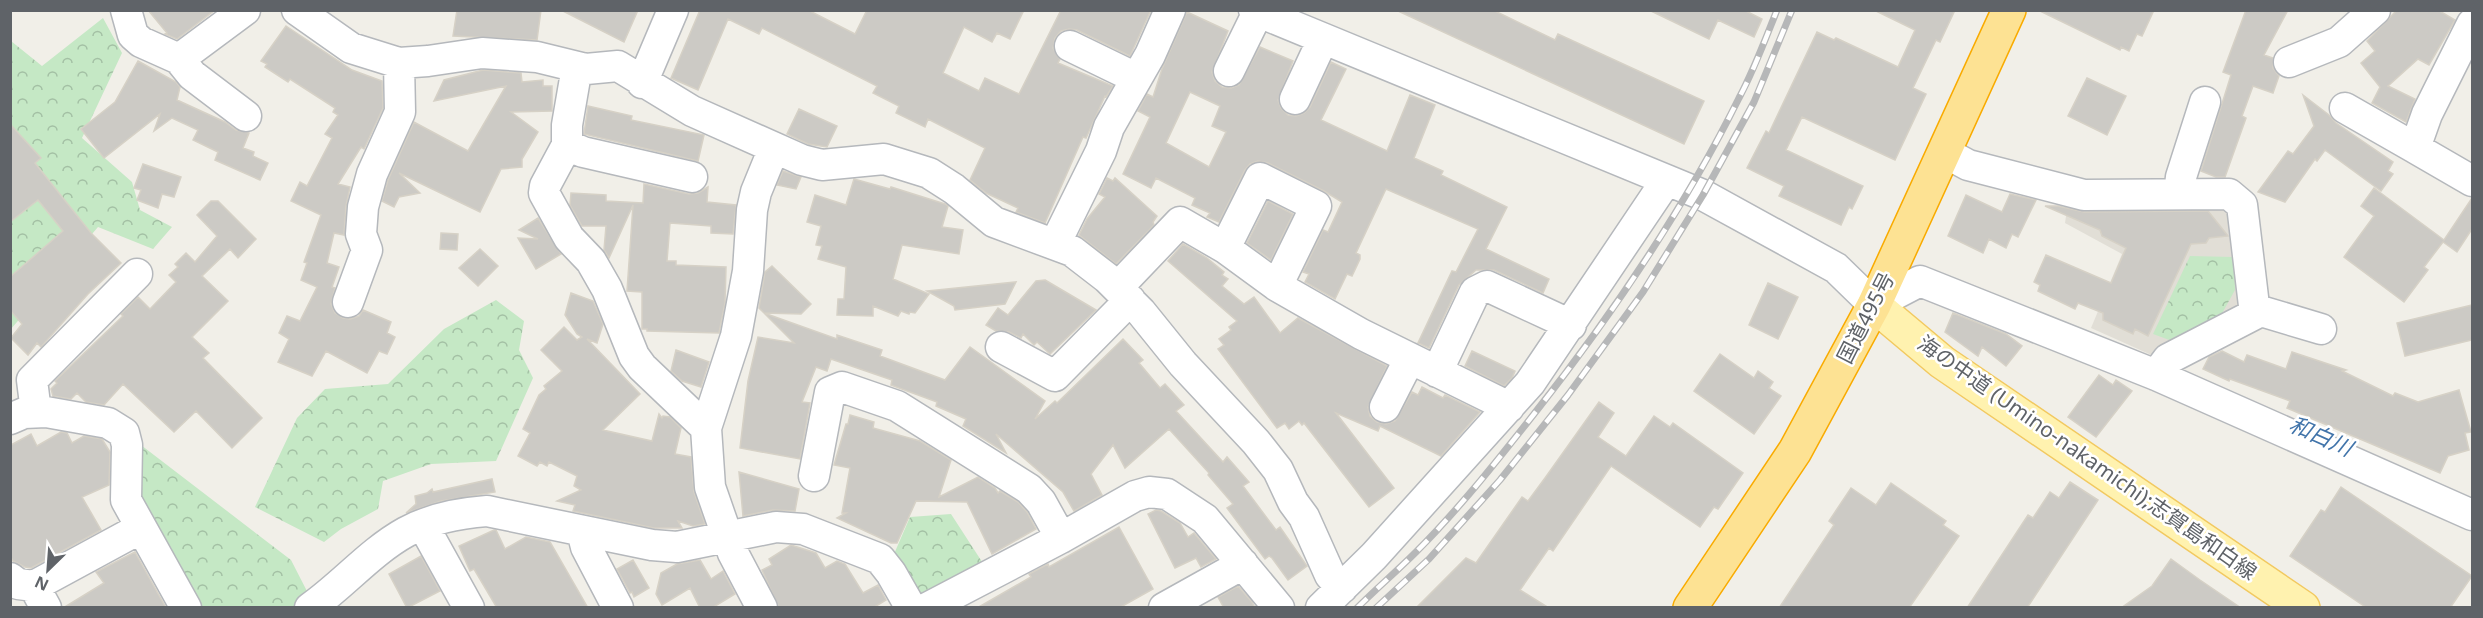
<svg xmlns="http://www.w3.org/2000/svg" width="2483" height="618" font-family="'Noto Sans','Noto Sans JP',sans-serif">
  <defs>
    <pattern id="forest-crowns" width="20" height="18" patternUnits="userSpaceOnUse" patternTransform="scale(1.5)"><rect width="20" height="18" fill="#c5e8c5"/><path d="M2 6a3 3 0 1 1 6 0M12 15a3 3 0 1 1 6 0" fill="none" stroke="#a3c0a4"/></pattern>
  </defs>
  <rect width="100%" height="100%" fill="#f1efe8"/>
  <path fill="#e1ded6" d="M2068,203l166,6 12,81 -15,29 -75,38 -65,-29 31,-74 -57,-31z"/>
  <path fill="url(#forest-crowns)" d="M103,18l19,35 -40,85 50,44 8,28 32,17 -19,22 -55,-22 -87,102v-288l31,25z
    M2190,256l44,1 1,33 -15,27 -48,24 -19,-7z
    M496,300l28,21 -5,29 14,28 -37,83 -65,3 -48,17 -5,28 -37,20 -17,13 -69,-35 42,-89 28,-29 63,-5 56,-55z
    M137,442l154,118 20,39 -16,8h-102l-62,-108z
    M951,514l37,57 -69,36 -28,-46 19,-44z"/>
  <path fill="#cccac5" stroke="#d6d1c6" stroke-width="1.5" fill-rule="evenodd" d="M148,10h67l-38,29 -12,-5 2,-1z
    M457,10h84l-4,30 -84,-4z
    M561,10h77l-14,32z
    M700,10h108l47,24 12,-24h157l-14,29 -13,-6 -5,9 -28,-15 -21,46 36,18 6,-13 34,16 42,-84h90l-21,46 -53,-26 -8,-1 -8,2 -6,7 -2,10 7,11 -2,4 55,23 -7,11 -1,-1 -19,42 -3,-1 -38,86 -29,-11 2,-4 -32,-15 -16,-13 15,-32 -57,-29 -3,8 -29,-14 3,-7 -26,-13 4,-7 -115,-58 -3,6 -31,-15 -30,71 -27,-12z
    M1396,10h97l62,30 3,-6 146,67 -20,43z
    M1649,10h95l18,9 -8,18 -36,-17 -9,19z
    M1874,10h81l-15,32 -4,-2 -23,48 13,6 -31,66 -93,-43 -16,33 77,36 -11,23 -3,-2 -8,18 -62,-29 5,-10 -37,-18 19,-37 3,2 48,-101 17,8 2,-2 62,29 17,-37z
    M2038,10h116l-12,26 -5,-2 -8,17 -8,-4 -1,3z
    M2246,10h42l-24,45 9,3v10l6,8 -6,17 -20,-7 -11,30 4,2 -21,59h-9l-15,-6 30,-96 -8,-3z
    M2397,10h41l17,10 -26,45 -11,-6 -30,27 27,13 -9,23 -34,-19 8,-16 -19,-24 14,-12 -8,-10z
    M1187,12l41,19 -16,41 3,9 7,6 9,1 8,-3 21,-38 33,14 -15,39 3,8 7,7 8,1 8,-3 6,-6 21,-45 15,7 -25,51 66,31 23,-56 25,10 -21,53 29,13 -2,4 66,32 -21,42 63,30 -6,14 -49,-23h-18l-17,15 -30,63 -11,-5 34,-72 4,1 22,-43 -92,-40 -30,64 4,2v4l-8,17 -5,-2 -12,25 -30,-17 4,-8 -6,-2 20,-42 5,2 14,-30 -18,-11 -56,-28 -10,-2 -8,3 -5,6 -26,52 -12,-5 3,-4 -18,-8 3,-7 -39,-20 -5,10 -28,-14 27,-57 -12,-6 9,-17 6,3 9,-28zM1190,92l30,14 -8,20 14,6 -17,35 -43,-24z
    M286,26l66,44 30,11 1,27 -19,41 -3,-2 -23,37 12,3 -4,19 -2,29 -10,-2 -7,30 12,4 -7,20 3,1 -4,16 4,9 8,5 7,1 9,-3 4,-6 28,12 -4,11 8,4 -8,17 -8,-3 -12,22 -41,-22 -14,25 -34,-14 11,-23 -10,-6 8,-17 13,5 17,-34 -16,-7 6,-17 -3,-1 17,-47 -30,-14 9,-19 7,4 25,-48 -7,-4 13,-19 -5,-3 2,-4 -45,-29 -2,3 -23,-15 2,-3 -6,-3z
    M138,61l38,21 4,5 -3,13 48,22 11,8 13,3 -6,15 11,4 -1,4 15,7 -8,17 -45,-20 3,-8 -25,-12 5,-10 -26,-12 -18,13 6,-17 -56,44 -23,-29 34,-27z
    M483,70l38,3 1,9 21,-2v6h9v25l-41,1 27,20 -16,27v8l-21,2 -21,43 -81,-39 21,20 -21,4 -5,10 -12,-6 6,-21 26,-58 54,29 38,-65 -72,15 10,-21z
    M2087,78l39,18 -19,39 -39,-19z
    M2303,95l26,20 7,8 57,39 -5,9 5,3 -12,17 -56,-41 -8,11 -2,-2 -30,43 -27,-10 30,-41 5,3 21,-28z
    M588,106l44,10 -1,4 73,15 -6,26 -114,-27z
    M799,109l38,17 -10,21 -19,-3 -21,-10z
    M10,124l31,34 -6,5 56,70 30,30 -33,31 -47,53 -4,-4 -9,12 -17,-17 11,-14 -12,-14v-33l53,-46 -25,-31 -28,22z
    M143,164l38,13 -7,20 -12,-3 -4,14 -21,-8 4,-10 -7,-2z
    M783,171l18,6 -5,12 -19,-4z
    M1107,178l6,3 2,-3 42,38 -4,6 1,3 -38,39 -37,-29 8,-16 18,-22 -6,-3z
    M854,179l36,10 1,-2 54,17 3,2 -6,21 21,3 -4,24 -57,-9 -9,34 36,15 -14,19 -5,-1 -1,2 -8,-3 -3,5 -25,-10v10l-36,-1 1,-16h6l2,-32 -28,-8 4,-13 -6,-1 5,-19 -14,-4 8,-27 31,10z
    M644,184l45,10 9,-1 10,-6 -1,15 29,3 -3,29 -22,-1v-7l-41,-3 -3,38h9v4l50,2 -1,36 -6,30 -72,-2v-2h-5v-37l-15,-1 6,-86 -24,53 -5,-8 2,-24h-24l-12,-21 1,-12 35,2v6l37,2z
    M2374,188l70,52 28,-42v31l-15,23 -14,-10 -19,25 4,3 -24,32 -60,-45 30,-41 -13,-10z
    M2010,194l26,6 -18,37 -6,-3 -6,14 -17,-9 -6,14 -35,-17 18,-41 36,17z
    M211,201h7l38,38 -18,19 -8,-9 -28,27 26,25 -36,36 17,16 -6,5 59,60 -30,30 -36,-37 -22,21 -51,-48 -19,21 -18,-3 -9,-9 -6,6 -18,-3 -2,-7 6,-6 -2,-2 68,-65 -2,-2 17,-17 12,12 26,-27 -7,-7 9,-8 -3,-3 11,-11 9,9 22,-26 -20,-21z
    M1268,201l25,13 -22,46 -24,-17z
    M2045,206h13l26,6 124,-1 20,25 -19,2 -3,5 -15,1 -43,92 -13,-7 -2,5 -30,-14v-7l-25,-10 -3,6 -37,-18 2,-6 -6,-3 12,-27 65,28 15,-35 -24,-12 -2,-6z
    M538,218l23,36 -25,15 -18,-31 20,1 -19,-9z
    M441,233l17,1 -1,16 -17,-1z
    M1183,244l24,14 17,14 -2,3 6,4 -6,7 22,18 10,-7 26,36 18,-15 89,48 -19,41 2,9 7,6 9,2 9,-3 17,-29 6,3 4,-8 21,11 2,-3 35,17 -39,44 -61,-30 -2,5 -42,-18 58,75 -25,19 -65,-84 -2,2 -3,-4 -10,8 -4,-6 -8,5 -59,-79 6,-4 -5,-6 12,-9 -2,-3 8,-6 -69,-60z
    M480,249l18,17 -20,20 -19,-18z
    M772,266l39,38 -10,10 -37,-1 73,26v-4l45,15 -2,6 65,24 25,-33 75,54 -10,18 20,-18 2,2 66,-64 20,21 -4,3 21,25 5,-4 19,21 -8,6 47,51 4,-5 22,25 -6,4 33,44 4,-3 27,39 -19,14 -16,-22 -3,-2 -4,3 -38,-51 6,-4 -25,-29 1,-2 -40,-44 -44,39 -12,-23 -22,29 11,21 -28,16 -11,-19 -67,-58 10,19 -43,-27 3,-7 -30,-13 1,-4 -46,-17 1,-5 -61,-21 -4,12 -11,-4 -14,35 8,1 -10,56 -60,-11 8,-67 10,-44 36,6 -35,-35 6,-36z
    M1045,280l51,30 -46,44 -13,-12 -3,3 -11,-11 -2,4 -12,-6 -13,-1 -10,-6 12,-17 10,7 28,-34z
    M1016,282l-11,22 -50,6 -1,-4 -27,-15z
    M1768,283l30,14 -20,42 -29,-14z
    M571,293l22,8 10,23 -6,19 -10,-4 53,55 -37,36 49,11 7,-27 3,4 1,-2 7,1 11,11 -6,26 16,3 3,35 11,32 -12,2 -15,-5 4,7h-28l-81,-17 2,-6 -18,-4 24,-11 -7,-4 3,-10 -28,-14 -2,4 -7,-4 -3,4 -19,-10 12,-23 -7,-4 16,-34 7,-6 -2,-3 18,-15 -21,-21 23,-23 13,13 5,-3 -5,-3 -12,-19z
    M2472,305v35l-67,16 -8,-33z
    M1953,313l53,21 16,12 -16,20 -24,-19 -4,9 -33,-24z
    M676,350l33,12 -8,25 -19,-6 -11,-10z
    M1472,351l43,20 -3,7 -8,8 -39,-20z
    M2222,351l22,11 3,-7 39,14 6,-17 54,18 -4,1 51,25 2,-3 23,9 41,-12 12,42 -6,1 4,17 -21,6 -8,17 -153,-65 3,-7 -60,-22 -1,2 -26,-12 6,-12z
    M1720,354l34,24 4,-7 15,11 -4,6 12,8 -27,38 -60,-43z
    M2099,375l14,10 3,-5 16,11 -36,46 -28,-20z
    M1599,402l15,11 -16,24 28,19 28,-40 16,11 3,-4 70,50 -25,36 -4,-2 -14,20 -89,-61 -58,85 -4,-3 -29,42 29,18h-133l50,-50 10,5 46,-66 6,4 17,-23z
    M850,415l24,7 -1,6 47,13 31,19 -12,37 39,-20 17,11 3,5 2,-2 18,11 9,10 9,17 -44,25 -25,-52 -51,-1 -19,42h-6l-54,-25 9,-5h-4l8,-45 -16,-3 12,-41h2z
    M61,432l6,1 5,10 12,-7 18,3 8,13 -1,33 -27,12 19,33 -70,38 -6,-1 -12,-6 -3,-5 1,-111 20,-11 6,12z
    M739,472l60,17 -4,22 -22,-1 -30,6z
    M492,479l3,13 -54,9 -35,12 10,-9 -1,-8 12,-3 5,-4 1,3z
    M2070,482l28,18 -71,108h-60l61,-93 5,3 17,-26 9,6z
    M1891,483l55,38 -3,4 16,11 -50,72h-130l55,-83 -5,-4 22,-33 25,17z
    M2341,487l131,89 -22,32h-83l-77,-52 31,-46 4,2z
    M1156,510l5,1 19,12 8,14 6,-4 22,26 -15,8 -5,-9 -21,10 -27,-54z
    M1119,527l34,62 -34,19h-142l54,-31 -2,-3 19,-10 1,3z
    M494,530h2l9,19 21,-12 24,5 38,66h-91l-23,-39 -4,2 -11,-25z
    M791,545l25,8 9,15 12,-7 8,3 18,29 15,-8 8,15 -13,8h-94l-17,-38 10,-5 -3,-6z
    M135,552l31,56h-103l41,-25 -8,-11z
    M421,556l19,35 -33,17 -18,-34z
    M2171,559l29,21 41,28h-120l31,-22z
    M633,560l16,28 -15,9 -2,-5 -2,1 -13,-24z
    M700,560l11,19 12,-8 12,23 -23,14h-12l-10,-20 -28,17 -6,-11 5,-21 16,-9z
    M1238,586l14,16 3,6h-31l-6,-11z"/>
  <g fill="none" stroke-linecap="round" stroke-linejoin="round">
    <defs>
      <path id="minor" d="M126,10l7,25 8,7 38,17 66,-49
        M297,10l54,38 48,15 29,-2 54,-8 55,4 49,12 32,-3 74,45 110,49 20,5 62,-6 45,14 25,16 40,33 78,29 35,27 34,34 42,52 73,78 22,28 15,32 11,15 26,58 12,13
        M1254,10l449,185 133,73 38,37 46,-24 236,94 316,140
        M2472,24l-45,90 -12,34 57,33
        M1070,46l66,32
        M179,59l13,16 54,41
        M2289,62l50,-20 36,-32
        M577,67l-10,58v20l-22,41 -1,7 25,45 22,23 16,28 27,67 8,11 64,61 4,59 23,66 29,55
        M1229,71l29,-59
        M642,83l31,-73
        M1295,99l28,-60
        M2345,108l70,40
        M567,145l16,7 109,25
        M1944,152l24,13 116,30 145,-1 13,11 13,109 -87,45 -12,16
        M2179,194l2,-17 24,-75
        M1055,244l46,-93 8,-24 41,-72 20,-45
        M1225,248l35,-70 56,28 -39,80
        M1117,288l63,-66 45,26 52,38 84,48 148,73
        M348,302l19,-52 -6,-16 2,-27 9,-33 28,-62 -1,-49
        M2254,309l67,20
        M1001,347l54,29 75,-76
        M1437,372l38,-80 12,-6 84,39
        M1385,407l25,-49
        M36,412l-4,-32 105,-106
        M10,419l14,-6 22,-1 62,11 16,10 3,12 -1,55 60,108
        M706,428l30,-92 12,-65 4,-61 4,-18 18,-44
        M814,476l16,-84 12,-5 55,19 132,83 12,13 20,36
        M423,525l46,83
        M582,531l4,16 32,61
        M10,578l8,6 16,2 12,22
        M34,586l107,-58
        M310,608c33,-23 60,-56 96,-76 24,-13 53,-19 81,-21l165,34 25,2 99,-20 27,2 77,30 11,14 20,35
        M927,608l134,-70 74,-42 14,-4 18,2 38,25 74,89
        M1164,608l79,-44
        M1321,608l53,-52 156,-173 136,-202"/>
      <path id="major" d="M1874,305l68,57 361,246"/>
      <path id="highway" d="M1690,608l105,-157 79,-146 135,-295"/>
    </defs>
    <use href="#minor" stroke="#b5b8bc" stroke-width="33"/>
    <use href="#major" stroke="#f2c960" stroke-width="36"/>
    <use href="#highway" stroke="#f9ab00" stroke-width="36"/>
    <use href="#minor" stroke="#fff" stroke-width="30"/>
    <use href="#major" stroke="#fff2af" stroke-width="33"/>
    <use href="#highway" stroke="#fde293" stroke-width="33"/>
    <defs>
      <path id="rail" d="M1357,608c19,-19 40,-37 59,-56 43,-43 81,-91 118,-138 78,-99 149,-203 205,-316 15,-28 26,-58 38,-88
        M1376,608l53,-49 71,-79 68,-85 75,-103 60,-97 51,-93 38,-92"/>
    </defs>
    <use href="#rail" stroke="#b6b7b8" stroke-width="7"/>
    <use href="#rail" stroke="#fff" stroke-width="4.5" stroke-dasharray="14" stroke-linecap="butt"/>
  </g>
  <g text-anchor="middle" stroke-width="5" stroke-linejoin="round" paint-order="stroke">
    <g font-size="21" fill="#5f6368" stroke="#fff">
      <text transform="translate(1866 318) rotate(-63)" y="7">国道495号</text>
      <text transform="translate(2087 458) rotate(35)" y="7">海の中道 (Umino-nakamichi);志賀島和白線</text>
    </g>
    <g font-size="22" font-style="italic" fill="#4174aa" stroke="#fff">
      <text transform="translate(2321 436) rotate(24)" y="8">和白川</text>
    </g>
  </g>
  <rect width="2483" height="618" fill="none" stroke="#5f6368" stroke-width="24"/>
  <g transform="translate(48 570) rotate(205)" stroke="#ffffff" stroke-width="4.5" paint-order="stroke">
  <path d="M0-4.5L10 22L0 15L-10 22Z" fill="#5f6368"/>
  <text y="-9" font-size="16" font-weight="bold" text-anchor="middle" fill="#5f6368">N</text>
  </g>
</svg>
